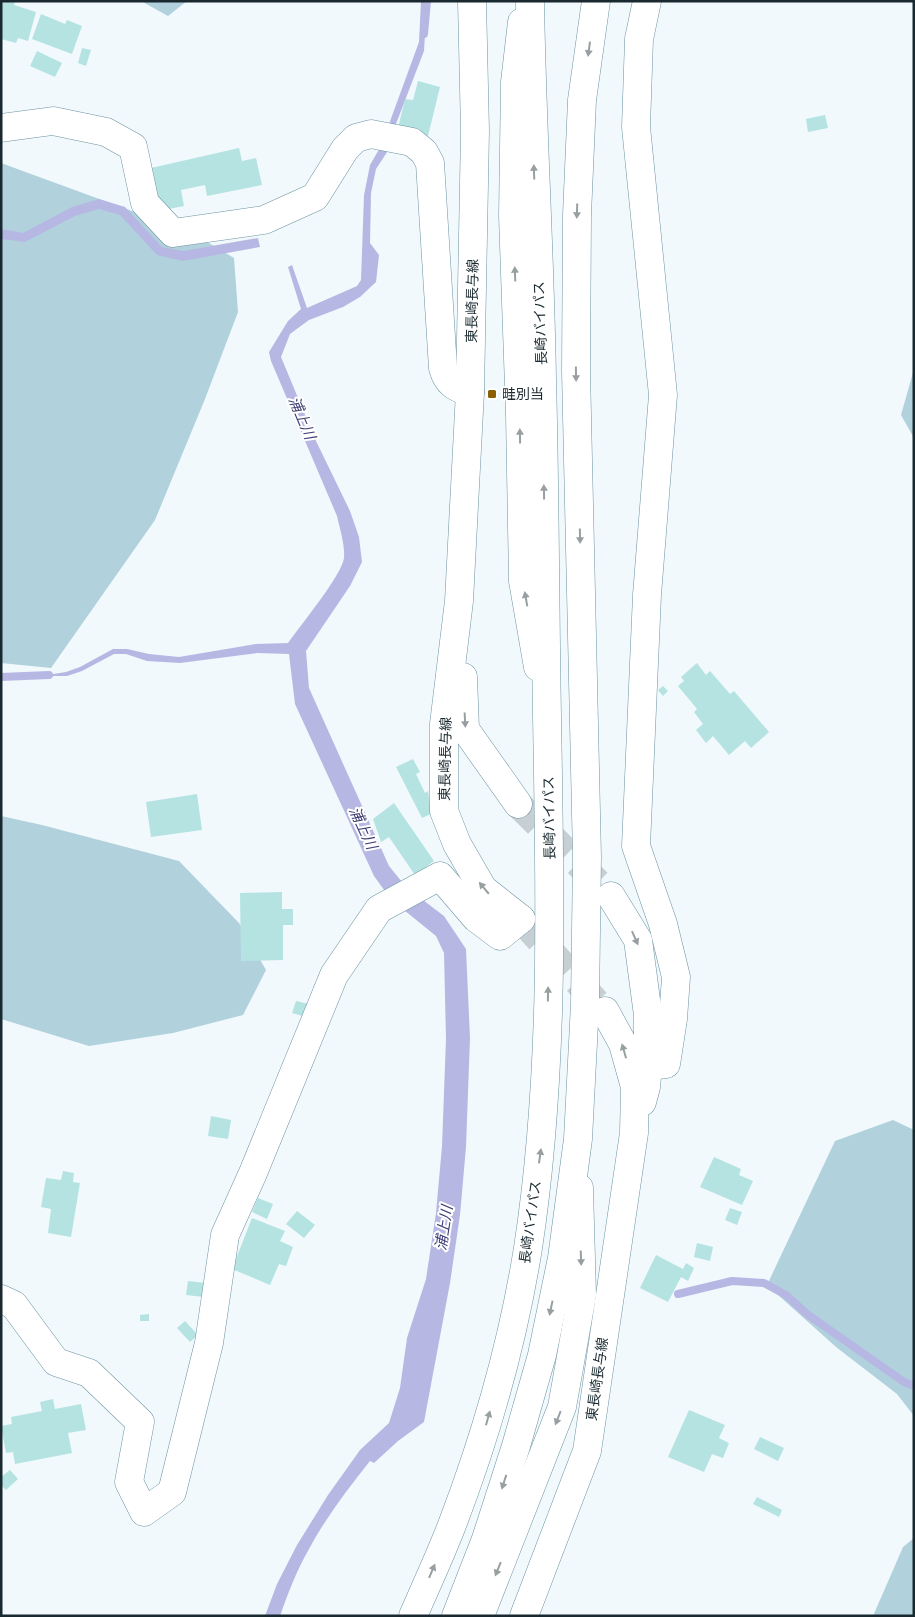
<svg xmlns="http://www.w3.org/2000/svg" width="915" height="1617" font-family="'Public Sans','Noto Sans JP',sans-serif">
  <rect width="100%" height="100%" fill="#f1f9fd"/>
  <path fill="#b1d1dd" d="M141,1h46l-19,15z
    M1,163l191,70 42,25 4,54 -33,87 -50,121 -104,148 -50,-5z
    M914,369v69l-13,-23z
    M1,816l41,9 137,36 60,62 27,47 -23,45 -70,18 -84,13 -88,-27z
    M893,1120l21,10v286l-17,-22 -61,-47 -69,-62 68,-144z
    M914,1538v78h-41l30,-69z"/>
  <path fill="#b6b8e3" d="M421,1h6l-3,50 -30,78 -1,14 -17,26 -5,24 -1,50 9,12 -3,27 -16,15 -17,10 -34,13 -19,14 -9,23 35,84 34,70 9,26 3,25 -12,24 -44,65 3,37 80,178 13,16 13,12 29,22 22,33 4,89 -4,109 -6,68 -10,68 -26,139 -26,19 -24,22 -4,-2c-22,28 -44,56 -61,88 -12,21 -21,44 -29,67h-15l12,-32 20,-39 31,-50 32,-45 29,-27 11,-35 7,-50 19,-59 10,-66 6,-67 4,-107 -2,-86 -8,-17 -37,-30 -12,-12 -13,-18 -79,-172 -6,-50 -32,-1 -77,10 -33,-2 -21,-7h-12l-32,17 -15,5h-26l25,-4 14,-5 33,-18h14l22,5 30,3 77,-13 32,-1c12,-17 54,-68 56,-85 1,-14 -4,-28 -7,-42l-66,-155 -2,-9 19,-31 13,-12 -13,-42 4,-2 15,43 50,-22 4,-6 3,-85 6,-30 11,-19 38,-104z
    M99,199l26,8 37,40 21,4 75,-13 2,9 -77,14 -26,-6 -37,-40 -21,-6 -24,7 -50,26 -24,-3v-10l22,4 49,-26z"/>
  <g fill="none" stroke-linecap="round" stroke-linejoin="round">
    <path stroke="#b6b8e3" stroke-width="8" d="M424,34l3,-33
      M1,677l48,-2
      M678,1294l54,-13 32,2 22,12 21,19 97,68 10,4"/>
  </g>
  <path fill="#b4e3e2" d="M1,1h14l-1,4 22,7 -8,29 -10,-3 -2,5 -15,-4z
    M41,14l24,10 2,-4 15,6 -10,28 -40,-15z
    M82,48l9,2 -5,16 -8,-3z
    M37,51l25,12 -7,14 -25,-11z
    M418,81l22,6 -12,49 -30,-8 7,-29 8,1z
    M825,115l3,13 -20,4 -2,-13z
    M239,148l3,13 14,-3 6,27 -55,11 -2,-11 -24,5 3,16 -25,5 -8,-43z
    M697,663l9,12 4,-4 20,23 4,-3 35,41 -18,16 -6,-7 -16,14 -16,-19 -7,7 -10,-13 7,-6 -9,-12 3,-3 -19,-23 6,-5 -3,-4z
    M663,686l5,5 -5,5 -5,-6z
    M413,759l7,13 -4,2 9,19 3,-2 3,23 -9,4 -26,-51z
    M197,794l5,36 -51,7 -5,-35z
    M394,803l40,58 -19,14 -26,-38 -8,5 -8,-23z
    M282,892v17h11v16h-10v35l-42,1 -1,-68z
    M296,1001l13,3 -3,13 -14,-4z
    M211,1116l20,4 -3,19 -20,-3z
    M714,1157l27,12 -2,6 14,6 -11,24 -42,-18z
    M63,1171l11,2 -1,9 7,1 -9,54 -23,-4 3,-24 -10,-2 5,-29 15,2z
    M258,1198l15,6 -6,15 -15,-7z
    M730,1208l12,4 -5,13 -12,-5z
    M297,1211l18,14 -11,13 -18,-14z
    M252,1218l33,13 -5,10 13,6 -7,19 -7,-2 -9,21 -38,-16z
    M697,1243l16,4 -3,14 -16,-4z
    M656,1255l27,14 3,-6 8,5 -6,13 -7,-4 -13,25 -28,-14z
    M188,1281l18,2 -2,14 -18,-2z
    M149,1314v7h-9v-6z
    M185,1321l13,14 -8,7 -13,-14z
    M53,1399l2,10 26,-5 5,26 -18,3 4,20 -57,11 -2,-12 -7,1 -5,-27 11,-2 -1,-7 31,-6 -2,-9z
    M689,1410l36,15 -6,13 10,5 -6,15 -11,-4 -8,18 -36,-15z
    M760,1437l24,11 -6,13 -24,-12z
    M10,1470l8,9 -12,11 -5,-5v-8z
    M757,1497l25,13 -3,7 -26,-13z"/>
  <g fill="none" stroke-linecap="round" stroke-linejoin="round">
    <path stroke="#c6cfd4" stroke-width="28" stroke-dasharray="28 14" stroke-linecap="butt" d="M518,804l93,92
      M521,919l76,84"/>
    <defs>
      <path id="minor" d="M647,1l-8,38 -3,88 27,268 -16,200 -11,251 27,78 13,53 -3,42 -7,45 -18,2
        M522,22l-7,60 -2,134 7,199 3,166 15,86
        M1,128l52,-7 53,11 27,15 12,56 28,30 91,-13 51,-23 30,-48 11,-11 15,-4 41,8 12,10 6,11 13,205c4,15 12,20 27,24
        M1,1299l13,6 42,57 33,11 51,49 -11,60 15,30 28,-20 37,-149 16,-108 28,-62 81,-198 45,-66 61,-33 36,42 24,18 21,-17
        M480,1616l82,-209 20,-112 -3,-107"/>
      <path id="major" d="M472,1l3,130 -5,261 -11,209 -15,123v87l13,33 26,45 38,30
        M463,677l2,52 53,75
        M611,896l27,44 10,75v51l-2,21 -4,15
        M524,1616l63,-165 47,-318 1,-46 -12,-43 -18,-33"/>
      <path id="highway" d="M413,1616c13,-30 27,-60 39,-91 34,-89 61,-183 76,-277 27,-176 22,-355 19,-532 -2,-113 -2,-225 -5,-337 -2,-126 -10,-252 -12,-378
        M456,1616l30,-77 30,-93 26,-91 20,-97 16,-119 7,-135 2,-147 -11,-486 1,-156 5,-115 14,-99"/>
    </defs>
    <use href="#minor" stroke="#6c93a2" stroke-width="29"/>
    <use href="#major" stroke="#6c93a2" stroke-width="29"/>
    <use href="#highway" stroke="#6c93a2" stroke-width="29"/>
    <use href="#minor" stroke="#fff" stroke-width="28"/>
    <use href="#major" stroke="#fff" stroke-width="28"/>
    <use href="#highway" stroke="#fff" stroke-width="28"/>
  </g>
  <defs><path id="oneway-solid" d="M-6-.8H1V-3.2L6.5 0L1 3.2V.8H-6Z" transform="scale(1.25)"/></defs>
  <g fill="#989fa1">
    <use href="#oneway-solid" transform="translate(589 49) rotate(98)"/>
    <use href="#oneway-solid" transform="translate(534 172) rotate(-92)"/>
    <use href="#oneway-solid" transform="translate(577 211) rotate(92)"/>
    <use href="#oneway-solid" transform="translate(515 274) rotate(-92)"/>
    <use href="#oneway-solid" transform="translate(576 374) rotate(89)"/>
    <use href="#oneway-solid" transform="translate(520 436) rotate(-91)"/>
    <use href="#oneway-solid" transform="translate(544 492) rotate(-91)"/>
    <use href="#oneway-solid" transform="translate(580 536) rotate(89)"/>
    <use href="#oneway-solid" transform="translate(526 599) rotate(-100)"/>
    <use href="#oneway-solid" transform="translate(465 720) rotate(87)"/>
    <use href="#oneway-solid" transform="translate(484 888) rotate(-130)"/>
    <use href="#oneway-solid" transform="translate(635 938) rotate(66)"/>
    <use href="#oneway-solid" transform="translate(548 994) rotate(-89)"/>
    <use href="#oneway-solid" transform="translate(624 1051) rotate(-106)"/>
    <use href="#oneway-solid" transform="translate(540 1156) rotate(-82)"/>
    <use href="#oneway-solid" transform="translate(581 1258) rotate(88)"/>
    <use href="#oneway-solid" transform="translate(551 1308) rotate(102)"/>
    <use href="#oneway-solid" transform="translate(488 1418) rotate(-74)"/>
    <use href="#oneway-solid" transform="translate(558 1418) rotate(111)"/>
    <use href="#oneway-solid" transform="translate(504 1482) rotate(108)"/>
    <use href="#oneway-solid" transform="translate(498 1569) rotate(112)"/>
    <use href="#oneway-solid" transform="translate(432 1571) rotate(-67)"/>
  </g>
  <rect fill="#8a6000" stroke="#fff" stroke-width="2" x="487" y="389" width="10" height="10" rx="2.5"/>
  <g text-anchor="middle" stroke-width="4" stroke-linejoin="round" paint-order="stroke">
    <g font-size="14" fill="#19292f" stroke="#fff">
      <text transform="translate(472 301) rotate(-89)" y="5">東長崎長与線</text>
      <text transform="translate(540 323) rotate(-92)" y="5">長崎バイパス</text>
      <text transform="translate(445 759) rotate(-89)" y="5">東長崎長与線</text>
      <text transform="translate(549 818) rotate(-91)" y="5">長崎バイパス</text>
      <text transform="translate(530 1222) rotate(-82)" y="5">長崎バイパス</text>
      <text transform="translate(597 1379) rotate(-82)" y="5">東長崎長与線</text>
    </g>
    <g font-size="14" fill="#19292f" stroke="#fff" text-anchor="start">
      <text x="502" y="399">畦別当</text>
    </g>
    <g font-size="15" font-style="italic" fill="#3f3e75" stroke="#fff">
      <text transform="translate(302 418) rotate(67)" y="5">浦上川</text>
      <text transform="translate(363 828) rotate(65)" y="5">浦上川</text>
      <text transform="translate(444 1228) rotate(-81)" y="5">浦上川</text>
    </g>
  </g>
  <rect width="915" height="1617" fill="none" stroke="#19292f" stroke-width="5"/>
</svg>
